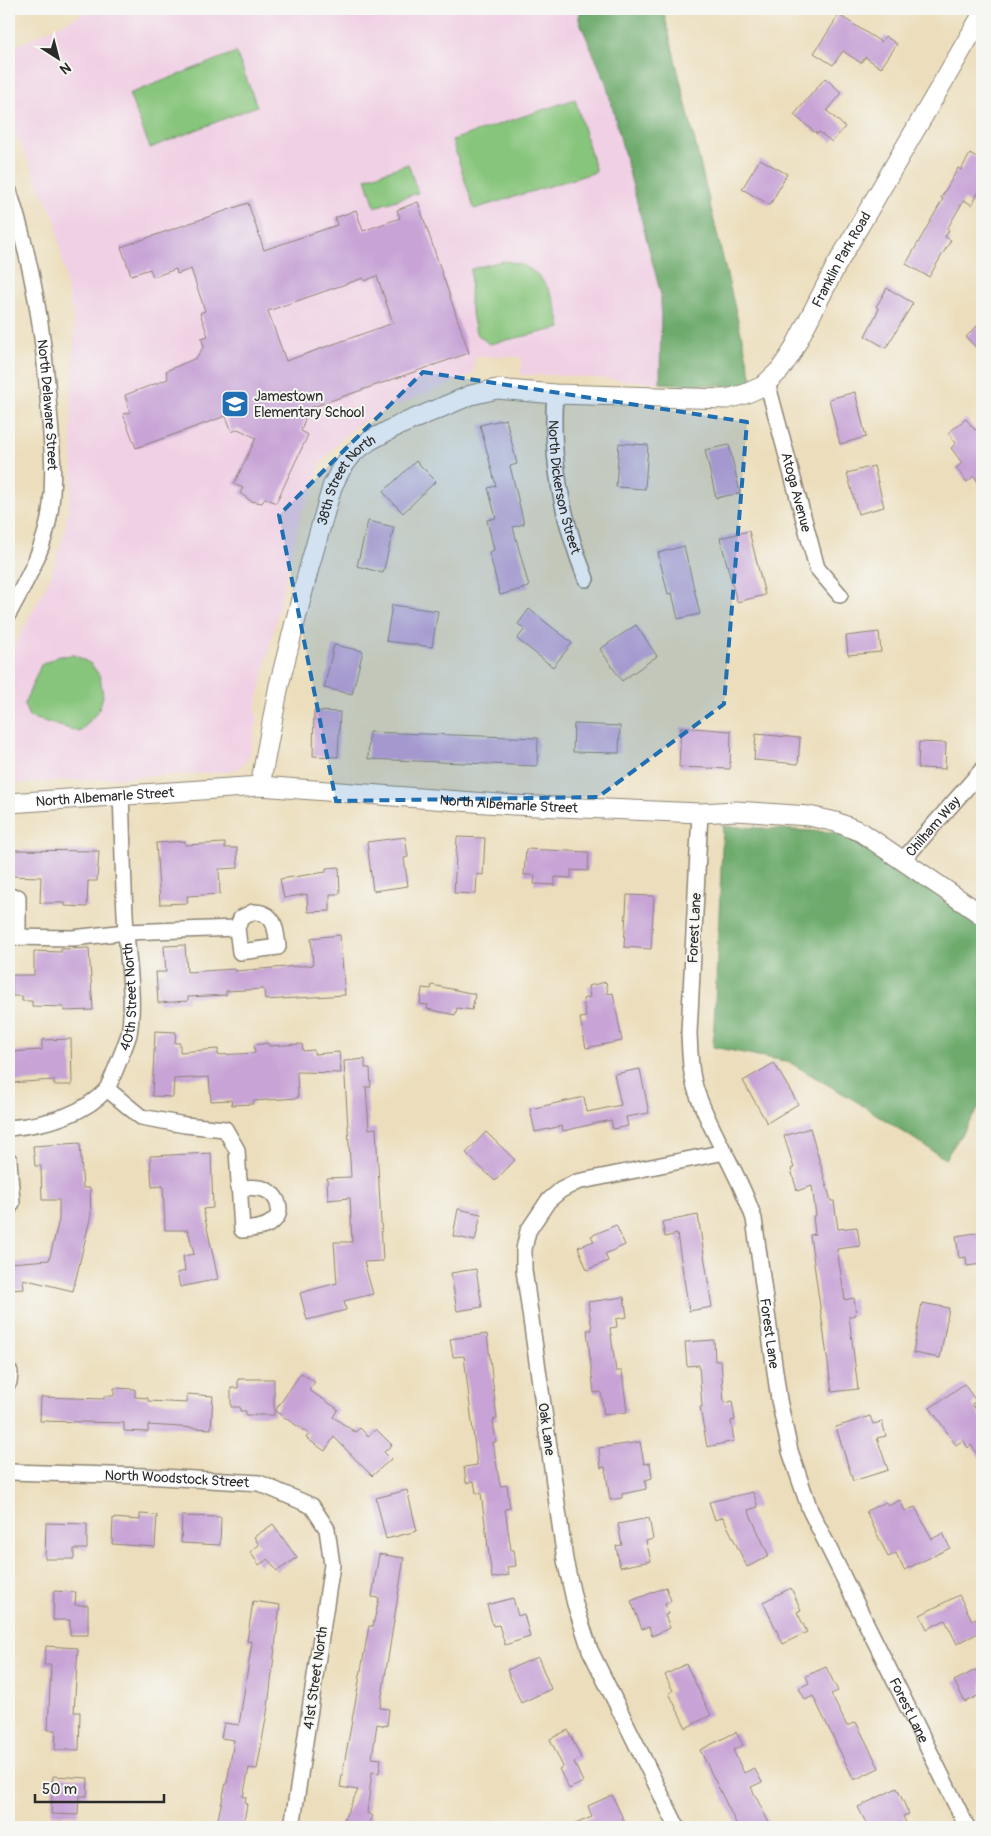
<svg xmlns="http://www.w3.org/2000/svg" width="991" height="1836" font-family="Pangolin,sans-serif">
  <rect width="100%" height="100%" fill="#f6f6f2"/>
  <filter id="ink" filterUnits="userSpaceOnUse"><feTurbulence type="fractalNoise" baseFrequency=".02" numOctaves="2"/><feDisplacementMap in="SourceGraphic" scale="10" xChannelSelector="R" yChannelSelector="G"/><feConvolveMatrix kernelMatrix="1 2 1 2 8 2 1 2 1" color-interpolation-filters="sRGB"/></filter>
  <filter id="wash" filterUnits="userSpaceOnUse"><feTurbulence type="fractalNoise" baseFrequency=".0096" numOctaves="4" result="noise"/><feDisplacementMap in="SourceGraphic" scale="20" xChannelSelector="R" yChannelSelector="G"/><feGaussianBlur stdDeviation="1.12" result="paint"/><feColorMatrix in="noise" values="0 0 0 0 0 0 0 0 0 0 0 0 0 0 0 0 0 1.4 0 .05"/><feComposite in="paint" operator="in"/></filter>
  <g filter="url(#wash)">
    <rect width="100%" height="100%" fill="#ecdebc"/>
    <path fill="#f0d0e4" d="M93,9h486v11l27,63 55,212 -1,88 -105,-8h-34l1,-18 -47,-1 -2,18 -99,41 -16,10 -15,12 -22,27 -14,38 -6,10 -46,199 3,7 -10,41 -5,5 -7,6 -10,2 -217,12v-127l42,-81 14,-47 8,-51 -2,-47 3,-106 -19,-105 -46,-101v-70z"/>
    <path fill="#87c57c" stroke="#597854" d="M236,52l21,54 -107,42 -21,-54z
      M575,99l21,73 -122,37 -22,-69z
      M408,164l10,29 -43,14 -9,-29z
      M502,261c39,2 53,32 59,67l-72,16 -13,-11 -6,-29 1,-35z
      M75,655l16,9 9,12 3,20 -4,14 -19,22 -51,-15 -5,-13 17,-39 18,-9z"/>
    <path fill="#6daa6c" stroke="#4c6a4c" d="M579,9h84l91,378 -94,-4 1,-88 -55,-212 -27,-63z
      M723,826l124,7 135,93v177l-37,56 -86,-56 -70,-41 -76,-15z"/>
    <g id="blocks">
      <path fill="#c7a3d6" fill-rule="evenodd" d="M839,15l42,27 4,-6 12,8 -16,24 -16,-11 -4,6 -18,-12 -10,14 -19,-12z
        M825,78l17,15 -15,18 18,16 -13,15 -13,-10 -2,2 -23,-19z
        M970,154l12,7v25l-10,19 -8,-5 -17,29 2,1 -4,7 6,3 -22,37 -23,-13 37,-65 -2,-1 17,-30 3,2z
        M760,159l27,15 -17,31 -28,-16z
        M418,202l51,151 -168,58 4,8 -4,12 7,4 -32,68 -11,-5 -3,5 -11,-2 -11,-8 3,-5 -9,-4 22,-46 -18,-9 -6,3 -6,-16 -90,32 -13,-34 7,-2 -5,-17 43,-16 -2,-8 30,-13 8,-12 -3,-8 7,-2 -8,-23 5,-2 -14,-42 -14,5 -1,-5 -23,8 -3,-8 -19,6 -10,-28 127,-44 16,47 73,-25 -2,-7 21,-8 7,21 37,-13 -3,-8zM377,276l16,47 -107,38 -18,-50 95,-33 2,3z
        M887,288l26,15 -27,45 -21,-12 14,-27 -3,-2z
        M982,321v33l-16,-17z
        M855,392l11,45 -26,7 -11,-45z
        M506,419l11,45 -7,2 14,58 -11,3 16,60 -29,8 -11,-43 5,-2 -7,-30 9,-2 -8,-30 8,-2 -16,-61z
        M966,419l9,11 7,-5v62l-8,-11 -7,6 -11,-14 6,-5 -11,-15 5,-5 -8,-10z
        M619,443l29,2 -3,44 -29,-2z
        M729,445l11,48 -24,5 -11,-48z
        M416,461l20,20 -33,32 -20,-21z
        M874,466l10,41 -26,7 -11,-41z
        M368,521l26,6 -11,46 -26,-7z
        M749,531l16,64 -28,7 -17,-64z
        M684,546l16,68 -22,5 -6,-26 -4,1 -10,-41z
        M392,605l46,6 -6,36 -46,-6z
        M529,609l43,34 -19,24 -36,-28 8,-10 -7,-5z
        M636,625l21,31 -35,25 -22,-32z
        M879,632l2,20 -33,3 -2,-19z
        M334,645l29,6 -11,43 -28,-6z
        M314,711l26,1 -2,45 -25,-1z
        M574,724l46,2 -1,27 -46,-1z
        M681,727l50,4 -1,38 -51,-2z
        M369,732l169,6 -1,28 -169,-7z
        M756,734l44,4 -2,26 -44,-4z
        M919,742l27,1 -1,26 -27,-1z
        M405,837l3,20 -4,1 4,28 -35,5 -6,-49z
        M457,837l28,1 -2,37 -6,-1 -1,20 -22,-1z
        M185,841v4l40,-2v5h12l1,20 -19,1 1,25 -33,2 1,7 -28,1 -4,-61z
        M526,849l63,3 -1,19 -17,-1v8l-16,-1v8l-21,-1 1,-9h-11z
        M9,850l90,1 -2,30h-9l-1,26 -22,-1v-3h-25l1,-26 -32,-1z
        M339,867l1,27h-10v17l-22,1 -1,-18 -23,4 -4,-19 46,-7v-4z
        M627,895l27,1 -3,53 -27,-2z
        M340,935l5,60 -80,5 -1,-11 -38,2v4l-38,2v4l-30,2 -2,-31h10l-2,-26 21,-1 2,27 48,-3v2l78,-6 -2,-27z
        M89,948l4,62 -29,1v-4l-32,-1v-5h-10v-5h-10v-21h22v-24l27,1v-3z
        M606,982l2,12 5,-1 9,48 -36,7 -6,-30 6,-1 -3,-18 7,-2 -2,-11z
        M432,985l43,9 -3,16 -15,-2 -2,7 -28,-6 1,-4 -8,-1 2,-16 9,1z
        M155,1031l21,1 -1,11h5v9l38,-3v6l37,-2 -1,-8 14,-2 1,3 33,-2 1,7 11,-1v4l25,-2 2,21 -44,-1 1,26 -45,3v3l-21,1 -1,-5 -20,1 -2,-24 -35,2 -1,18 -21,-1z
        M71,1039l1,46h-18v-5l-45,3v-31l33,-2v-10z
        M365,1059v9h5l1,19h-5l3,42 7,-1 7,133 -19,1 9,32 -29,7 2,9 -39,10 -7,-27 37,-10 -3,-41h18l-2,-44 -22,2 -1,-22 24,-1 -7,-116z
        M774,1063l24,41 -31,19 -24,-42z
        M640,1069l9,44 -23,4 2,9 -15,3 -2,-9 -48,11 -1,-5 -27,6 -5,-23 54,-12 3,15 34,-7 -7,-31z
        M810,1128l21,73h3l4,28 19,-2 3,19 -23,3 8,51 9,-2 2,17 -7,1 9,73 -26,3 -22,-157 5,-1 -2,-18h3l-4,-30 -15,5 -6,-22 3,-1 -10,-32z
        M486,1132l29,28 -20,21 -29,-28z
        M80,1143l3,45h7l1,27 -18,76 -50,-12 1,10 -15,1v-27l40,-3 10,-40v-20h-17l-1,-34h-6l-2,-20z
        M211,1153l2,55 -10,1 15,70 -38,8 -3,-14 8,-2 -2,-15 11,-2 -6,-24h-23l-2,-44 -11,1 -2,-31z
        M458,1209l23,5 -6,27 -22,-5z
        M698,1215l14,92 -23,4 -12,-77 -12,3 -3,-15z
        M616,1225l9,20 -20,9 3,7 -21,9 -9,-23 16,-6 -3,-5z
        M982,1232v32l-15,2 -1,-9 -7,1 -3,-22z
        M476,1269l6,38 -25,4 -6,-38z
        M624,1297l3,20 -11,2 1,8 -7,1 6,43h6l5,41 -23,3 -3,-23 -7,1 -7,-63h5l-4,-28z
        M922,1303l27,5 -9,50 -27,-5z
        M487,1334l10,85 -4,1 3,22h-3l7,44 7,-1 3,23 -5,1 6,41h3l2,16 -9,1 2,8 -17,3 -11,-85h-5l-2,-12 -8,2 -2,-16 13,-2 -13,-109 -11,1 -3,-18z
        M714,1340l1,21h6l3,42 8,-2 3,19 -4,1 3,20 -27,6 -7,-40h2l-3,-42 -12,1 -2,-24z
        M301,1373l14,9 -6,8 29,19 -5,8 22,15 5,-4 8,8 8,-7 16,16 -8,7 7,7 -19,17 -38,-39 -9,14 -19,-13 3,-4 -34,-23z
        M238,1379h36v36h-28v-4h-6v-4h-9v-19h7z
        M964,1384l12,17 -4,3 10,15v42l-11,-16 -3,3 -5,-8 -7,5 -26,-37z
        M114,1388l21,1v8l13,1v3l39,2v-9l26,2 -2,33 -63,-4v7l-24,-1v-8l-84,-2 1,-24 63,2v-3h10z
        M870,1416l3,8 9,-2 4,14 -9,2 11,32 -35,11 -17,-54z
        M640,1442l4,22 6,-1 2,15 -7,2 1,9 -24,5v4l-12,2 -5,-33 -4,1 -2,-20z
        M407,1490l10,41 -31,8 -10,-41z
        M753,1492l5,15 -10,3 21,46 -22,11 -24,-50 -8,3 -6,-18z
        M900,1500l5,11 10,-4 17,32 11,-6 7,15 -46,22 -8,-17 -8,4 -22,-46 20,-9 2,4z
        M140,1514l17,1 -2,32 -43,-3 1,-26 27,2z
        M182,1516l39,1 -1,28 -39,-2z
        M649,1518l4,21 -7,2 5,20 -31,6 -4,-21 6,-1 -4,-21z
        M46,1523l41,1v25h-13v10h-29z
        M273,1524l24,34 -20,13 -9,-12 -9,6 -9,-13 9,-7 -5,-8z
        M379,1554l25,4 -24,150 9,1 -2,17 -10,-2 -5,34 9,1 -2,14 -7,-1 -5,41 6,3 -5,11h-28l18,-37 -18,-3 29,-161h4l6,-28 -7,-1z
        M666,1587l5,14 -6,3 3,10 -3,1 5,13 -18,8 -3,-9 -7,2 -11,-28z
        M791,1588l10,22 -4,2 10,20 -24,12 -20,-42z
        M54,1591l22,1 -1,13h13v30h-18v-15h-17z
        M959,1595l13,25 4,-2 6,13 -25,13 -12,-24 -18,9 -7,-14z
        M513,1598l5,18 6,-2 6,23 -25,8 -6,-20 -6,1 -6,-21z
        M253,1601l27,4 -12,102 -11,62 -8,-1 -6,29h3l-1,6 2,1 -4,23h-27l10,-44h1l7,-43 -13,-2 3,-15 15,2 13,-83 -5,-1z
        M46,1646l32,2 -4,64h6l-1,38h-24l1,-20h-8l3,-65h-7z
        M538,1657l13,32 -30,14 -14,-33z
        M686,1664l25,51 -25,13 -17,-35 4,-2 -8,-16z
        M826,1667l12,24 -7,3 16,32 9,-4 23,46 -25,12 -41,-84 -8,4 -6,-12 10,-5 -3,-7z
        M982,1667v27l-17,8 -11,-21z
        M568,1730l13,28 -7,4 9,20 -14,7 -10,-20 4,-2 -13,-28z
        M736,1732l7,13 -10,5 11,23 10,-5 8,14 -11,5 20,40h-33l-38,-77z
        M53,1776l35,2 -1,18h-8l-1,19 -27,-1z
        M897,1788l12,26 -6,2 5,11h-40l-10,-20z
        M612,1795l15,32h-59l24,-10 -4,-11z"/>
    </g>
  </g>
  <g filter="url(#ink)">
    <use href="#blocks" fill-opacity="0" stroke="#8c8474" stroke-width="1"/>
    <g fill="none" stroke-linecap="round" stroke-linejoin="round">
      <defs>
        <g id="minor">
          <path id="s1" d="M9,191c24,74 35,142 40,219 3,33 6,68 1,102 -5,36 -24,69 -41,101"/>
          <path id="s2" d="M767,382l50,186 23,27"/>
          <path id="s3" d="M555,394c-5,65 7,124 31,185"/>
          <path id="s4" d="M700,813l-11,220c1,20 1,41 8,60 16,44 43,82 57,126l25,181 11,51 20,59 157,317"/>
          <path id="s5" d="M903,860l79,-90"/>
          <path d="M9,897h9v40"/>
          <path d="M253,912c22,0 23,16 25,35l-38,5 -3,-24 4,-10z"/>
          <path d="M9,937l64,1 53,-6 111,-4"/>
          <path d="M107,1089l34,28 44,8 40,4 12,21 5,80c9,-1 19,-1 27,-6 19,-10 8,-34 -10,-36 -7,-1 -14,0 -21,0"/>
          <path id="s6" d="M9,1128c33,-3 73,-12 97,-38 4,-5 21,-49 23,-56 6,-34 -1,-69 -3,-103 -3,-45 -3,-91 -5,-137"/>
          <path d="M9,1160l3,43 -3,5"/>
          <path d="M9,1382l1,-10"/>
          <path id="s7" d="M9,1472l136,4 114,7 53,23 15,23 5,36 -40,262"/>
          <path d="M677,1827l-87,-177 -15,-46 -10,-44 -41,-290v-21l4,-18 20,-30 13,-11 16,-8 148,-30"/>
        </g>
        <g id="tertiary">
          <path id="s8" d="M260,786l19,-101 30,-117 23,-81 9,-18 13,-17 15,-11 26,-14 76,-32 26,-6 58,5 172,5 18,-5 18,-8 17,-16 11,-16 45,-88 146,-251"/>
          <path id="s9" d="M9,803l251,-17 253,19 187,8 36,-2 73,5 27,6 25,10 121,83"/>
        </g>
      </defs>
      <use href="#minor" stroke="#8c8474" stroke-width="18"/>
      <use href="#tertiary" stroke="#8c8474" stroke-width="21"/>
      <use href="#minor" stroke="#fff" stroke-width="15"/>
      <use href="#tertiary" stroke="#fff" stroke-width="19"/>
    </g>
  </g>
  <path fill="#1f6fb2" fill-opacity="0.2" stroke="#1f6fb2" stroke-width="4" stroke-dasharray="10 6" stroke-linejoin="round" d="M423,372l324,50 -23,282 -126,93 -262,4 -57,-286z"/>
  <defs>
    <symbol id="school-square" viewBox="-11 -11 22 22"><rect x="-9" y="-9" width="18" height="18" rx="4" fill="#1f6fb2" stroke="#f6f6f2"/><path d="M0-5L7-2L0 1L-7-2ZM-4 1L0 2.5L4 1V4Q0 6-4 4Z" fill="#fff"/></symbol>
  </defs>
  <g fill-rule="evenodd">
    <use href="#school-square" x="219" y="388" width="32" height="32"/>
  </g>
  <g text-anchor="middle" stroke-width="4" stroke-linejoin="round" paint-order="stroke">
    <g font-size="14" fill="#2b2b2b" stroke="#f6f6f2">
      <text dy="5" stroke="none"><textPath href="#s8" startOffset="925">Franklin Park Road</textPath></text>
      <text dy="5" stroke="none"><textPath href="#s1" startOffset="218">North Delaware Street</textPath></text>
      <text dy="5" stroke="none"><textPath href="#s8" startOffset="321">38th Street North</textPath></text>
      <text dy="5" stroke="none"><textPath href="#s3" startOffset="94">North Dickerson Street</textPath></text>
      <text dy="5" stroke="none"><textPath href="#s2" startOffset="114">Atoga Avenue</textPath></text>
      <text dy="5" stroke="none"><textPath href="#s9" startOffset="96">North Albemarle Street</textPath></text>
      <text dy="5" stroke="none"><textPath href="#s9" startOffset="501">North Albemarle Street</textPath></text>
      <text dy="5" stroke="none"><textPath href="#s5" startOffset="45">Chilham Way</textPath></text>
      <text transform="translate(694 928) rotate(-87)" y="5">Forest Lane</text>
      <text dy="5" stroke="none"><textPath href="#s6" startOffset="204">40th Street North</textPath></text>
      <text dy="5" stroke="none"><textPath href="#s4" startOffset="535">Forest Lane</textPath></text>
      <text transform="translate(547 1429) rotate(82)" y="5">Oak Lane</text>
      <text dy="5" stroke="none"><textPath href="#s7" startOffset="168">North Woodstock Street</textPath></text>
      <text transform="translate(315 1678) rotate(-82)" y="5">41st Street North</text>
      <text dy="5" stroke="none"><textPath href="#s4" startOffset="940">Forest Lane</textPath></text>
    </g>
    <g font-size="14" fill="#2b2b2b" stroke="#f6f6f2" text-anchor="start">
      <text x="254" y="401">Jamestown<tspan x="254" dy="16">Elementary School</tspan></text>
    </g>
  </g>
  <rect width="991" height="1836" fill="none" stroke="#f6f6f2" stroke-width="30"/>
  <g transform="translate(58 58) rotate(144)" stroke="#f6f6f2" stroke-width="4" paint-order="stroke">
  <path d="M0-4L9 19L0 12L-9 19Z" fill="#2b2b2b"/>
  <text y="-8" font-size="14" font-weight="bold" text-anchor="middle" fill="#2b2b2b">N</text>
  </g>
  <path d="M35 1794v8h129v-8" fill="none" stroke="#2b2b2b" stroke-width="2.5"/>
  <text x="42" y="1794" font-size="15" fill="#2b2b2b" stroke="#f6f6f2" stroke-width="4" paint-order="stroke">50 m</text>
</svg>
